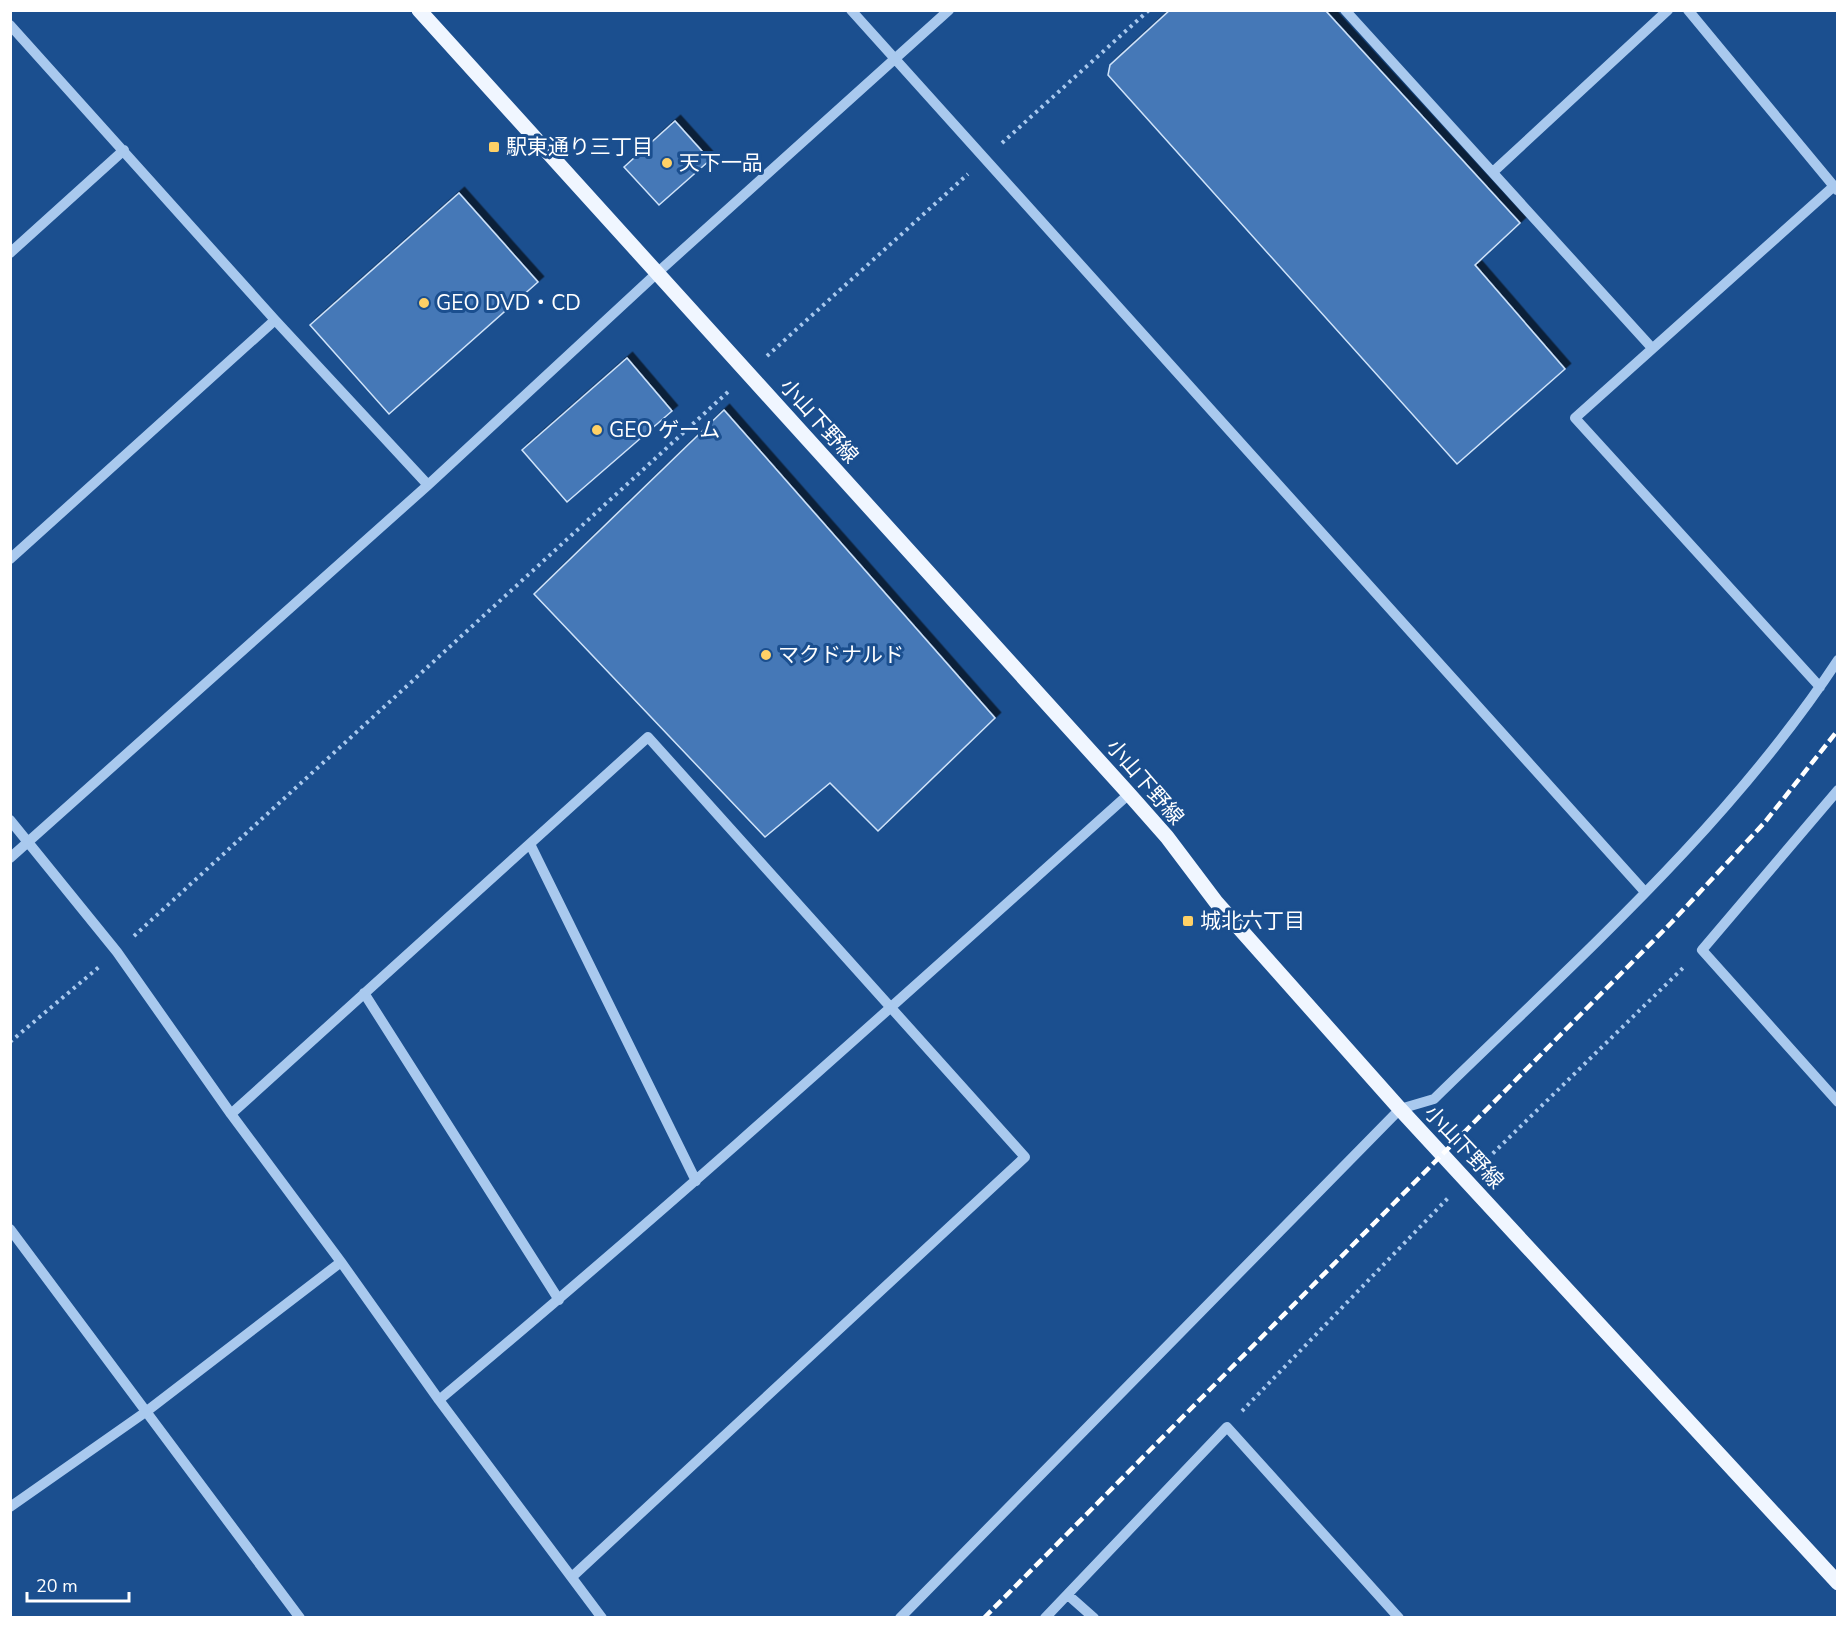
<svg xmlns="http://www.w3.org/2000/svg" width="1848" height="1628" font-family="'Nunito Sans','Noto Sans JP',sans-serif">
  <defs>
    <filter id="shadow"><feDropShadow dx="5.5" dy="-5.5" stdDeviation="0" flood-color="#0009"/></filter>
  </defs>
  <rect width="100%" height="100%" fill="#1b4f8f"/>
  <path fill="#4478b7" stroke="#cfe3fa" stroke-width="1.5" filter="url(#shadow)" d="M1170,10h155l195,213 -45,42 90,104 -108,95 -349,-389 2,-10z
    M675,121l35,39 -51,45 -35,-38z
    M459,193l79,89 -149,132 -79,-89z
    M627,358l45,53 -105,91 -45,-52z
    M724,410l271,308 -117,113 -48,-48 -65,54 -231,-243z"/>
  <g fill="none" stroke-linecap="round" stroke-linejoin="round">
    <path stroke="#a9c9ee" stroke-width="4" stroke-dasharray="3 4.5" stroke-linecap="butt" d="M1002,143l147,-133
      M767,356l201,-182
      M134,936l596,-546
      M10,1042l89,-75
      M1482,1164l203,-198
      M1242,1411l207,-214"/>
    <path stroke="#a9c9ee" stroke-width="10" d="M851,10l794,882
      M1345,10l307,338
      M1688,10l149,180
      M10,25l265,295 153,165
      M1493,172l175,-162
      M10,253l114,-103
      M10,559l265,-239
      M1820,687l-245,-269 258,-231
      M1838,790l-136,160 136,152
      M10,820l107,132 114,162 110,148 98,138 163,218
      M530,844l166,337
      M10,858l418,-373 228,-211 293,-264
      M364,993l195,307
      M231,1114l417,-377 377,420 -452,419
      M10,1229l290,389
      M439,1400c235,-196 462,-402 690,-606
      M10,1507l137,-96 194,-149
      M1068,1595l26,23
      M900,1618l500,-509 34,-10c142,-139 294,-272 404,-439
      M1045,1618l182,-191 172,191"/>
    <path stroke="#f0f6ff" stroke-width="15" d="M419,10l710,784 38,43 49,65 184,207 438,474"/>
    <path stroke="#fff" stroke-width="4.5" stroke-dasharray="10 4.5" stroke-linecap="butt" d="M984,1618l687,-695 94,-101 73,-92"/>
  </g>
  <g fill="#ffd166" stroke="#1b4f8f" stroke-width="2">
    <rect x="488" y="141" width="12" height="12" rx="3"/>
    <circle cx="667" cy="163" r="6"/>
    <circle cx="424" cy="303" r="6"/>
    <circle cx="597" cy="430" r="6"/>
    <circle cx="766" cy="655" r="6"/>
    <rect x="1182" y="915" width="12" height="12" rx="3"/>
  </g>
  <g text-anchor="middle" stroke-width="6" stroke-linejoin="round" paint-order="stroke">
    <g font-size="21" fill="#fff" stroke="#1b4f8f" text-anchor="start">
      <text x="506" y="154">駅東通り三丁目</text>
      <text x="679" y="170">天下一品</text>
      <text x="436" y="310">GEO DVD・CD</text>
      <text x="609" y="437">GEO ゲーム</text>
      <text x="778" y="662">マクドナルド</text>
      <text x="1200" y="928">城北六丁目</text>
    </g>
    <g font-size="21" fill="#fff" stroke="#1b4f8f">
      <text transform="translate(819 421) rotate(48)" y="7">小山下野線</text>
      <text transform="translate(1145 782) rotate(49)" y="7">小山下野線</text>
      <text transform="translate(1464 1147) rotate(47)" y="7">小山下野線</text>
    </g>
  </g>
  <rect width="1848" height="1628" fill="none" stroke="#ffffff" stroke-width="24"/>
  <path d="M27 1592v9h102v-9" fill="none" stroke="#ffffff" stroke-width="3"/>
  <text x="36" y="1592" font-size="18" fill="#ffffff" stroke="#1b4f8f" stroke-width="4.5" paint-order="stroke">20 m</text>
</svg>
